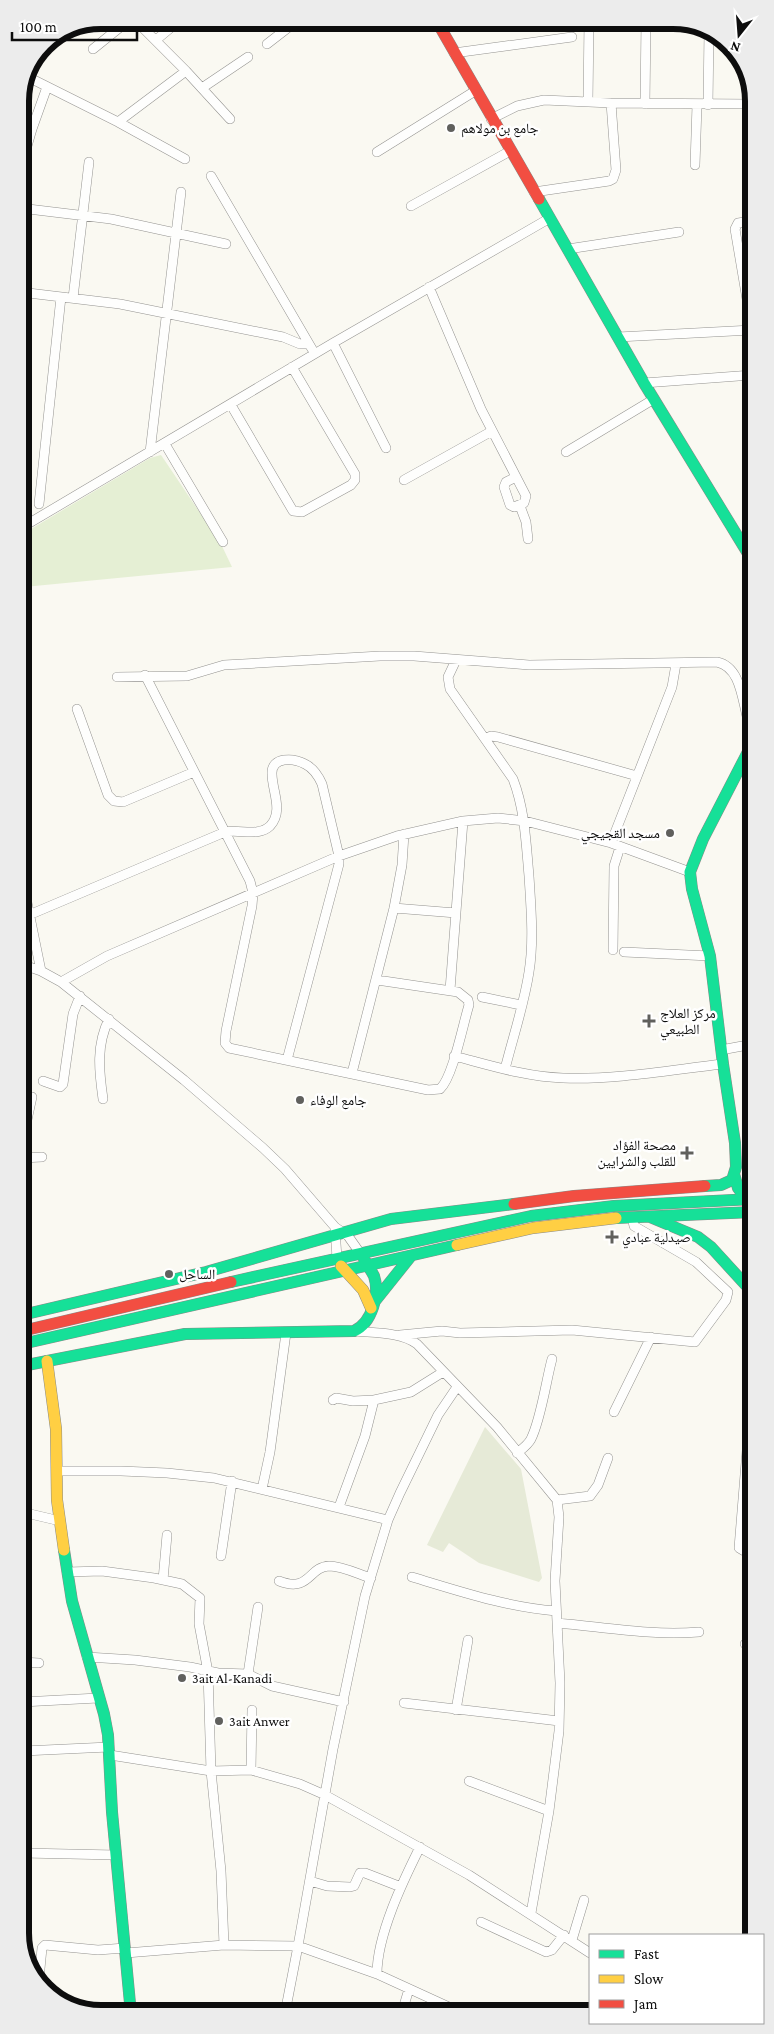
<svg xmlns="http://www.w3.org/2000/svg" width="774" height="2034" font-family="'Crimson Pro','Noto Naskh Arabic',serif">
  <rect width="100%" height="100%" fill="#faf9f2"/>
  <path fill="#e5efd4" d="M161,455l60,89 11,23 -208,20 -3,-10v-42l129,-77z"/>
  <path fill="#e6ead7" d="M485,1427l36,42 21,109 -3,4 -60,-19 -30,-20 -6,9 -16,-7z"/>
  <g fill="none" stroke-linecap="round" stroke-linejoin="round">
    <defs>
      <path id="street" d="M135,20l51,51 44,48
        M156,40l24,-20
        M267,44l31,-24
        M93,49l36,-29
        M454,53l118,-16
        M28,77l90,45 67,37
        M202,88l46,-31
        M588,102l1,-82
        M645,104l1,-84
        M708,105l1,-74
        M491,119l26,-13 27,-6 67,3 140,1
        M118,122l68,-51
        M377,152l98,-61
        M695,165l2,-60
        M20,170l12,-41 15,-42
        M211,176l101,173
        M534,192l75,-11 4,-2 3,-9 -5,-67
        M411,206l99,-55
        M20,208l91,11 115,25
        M751,221l-13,2 -3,6 17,100
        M568,249l111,-17
        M429,287l52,122 45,87 -2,7 -10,4 -4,-2 -6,-18 2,-5 10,-5
        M20,292l100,12 163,33 17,7h9
        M73,298l16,-136
        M618,337l134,-7
        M333,343l53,105
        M644,383l108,-8
        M231,405l62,106 9,1 49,-27 4,-5v-6l-63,-107
        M165,444l58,98
        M150,452l31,-260
        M566,452l88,-53
        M404,480l88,-49
        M39,504l22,-207
        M520,506l6,16 2,17
        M21,528l312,-185 217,-125
        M456,660l-8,17 2,12 63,90c12,31 13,64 16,97 2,32 5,65 0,96 -5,33 -16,65 -24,97
        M145,675l105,206 3,12 -1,13 -26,125 -1,12 4,5 199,42 12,-1c13,-12 23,-65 29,-84l-1,-5 -10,-8 -81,-12
        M117,677l70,-1 37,-11 156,-9h34l115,9 188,-3c24,5 25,38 31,58l4,7
        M77,709l31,86 6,6 9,1 71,-30
        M485,739l6,-3 7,1 139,39
        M611,843l61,-156 4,-23
        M21,873l20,98
        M394,908l62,5
        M29,915l196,-83c14,-3 34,5 45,-6 14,-15 2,-35 2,-52 -1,-18 22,-16 33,-10 8,4 13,11 17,20l17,72v8l-52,196
        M613,950l1,-84 6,-19
        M624,952l86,4
        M21,964l20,7 20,11 123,98 79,68 22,21 50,58 13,9 12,17
        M61,982l46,-26 232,-100 58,-20 66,-15 35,-3 27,3 86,22 79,29
        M450,990l13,-169
        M482,997l39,8
        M721,1050l32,-6
        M454,1056c35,9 72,21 109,22 53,2 107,-8 160,-14
        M352,1073l42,-165 8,-43 2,-31
        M43,1081l17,6 3,-3 10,-70 7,-18
        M103,1099c-4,-28 -7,-54 6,-80
        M22,1143l10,-46
        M22,1158l20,-1
        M335,1229l2,29
        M355,1331c19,2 46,1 62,13l80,83 60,73 2,17 -4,64 5,102 -1,48 -10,80 -18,102
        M400,1335l42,-4 18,2 112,-3 123,12 31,-42 2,-8 -32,-30 -62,-36 -2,-9
        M333,1400l3,-2 17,3 21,-1
        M614,1412l37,-75
        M748,1438l-9,110 5,3 9,2
        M517,1453c5,-4 11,-8 14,-14 10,-20 15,-58 21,-80
        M57,1471h64l46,2 47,5 174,42
        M262,1489l8,-37 16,-119
        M557,1500l33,-4 8,-11 10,-27
        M339,1507l26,-71 9,-36 37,-8 32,-20
        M22,1512l38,9
        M221,1556l11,-75
        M67,1572l35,-1 52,7 28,6 18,14 -1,26 9,48 3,99 10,100 3,74
        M412,1577c47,14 94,30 144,34
        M163,1580l4,-45
        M279,1581c31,12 29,-14 50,-15 13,0 29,8 42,12
        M557,1623c47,4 94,13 142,9
        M745,1644l9,1
        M87,1657l48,3 55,7 28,6 30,1 24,12 72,16
        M22,1662l17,1
        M248,1674l10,-67
        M22,1702l76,-4
        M404,1703l155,18
        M456,1710l12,-70
        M23,1751l86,-4
        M110,1755l101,16 40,-1 49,14 25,11 144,80 121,78
        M251,1770l1,-60
        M469,1781l80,30
        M23,1853l93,2
        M310,1881l17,5 23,1 4,-1 6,-13h5l36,14
        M481,1922l65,30 6,-2 12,-15
        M572,1940l12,-40
        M126,1953l98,-8 74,1 35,-197 32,-153 23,-76 12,-27 38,-78 19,-28
        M377,1974c0,-39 26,-93 43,-127
        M39,1979l3,-31 3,-3 53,5 27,-2
        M402,2012l7,-23
        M285,2013l13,-67 79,28 83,38"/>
      <path id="fast" d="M539,199l105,184 108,177
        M734,1174l4,14 8,11
        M705,1186l16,-1 11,-5 4,-13 -1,-24 -12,-79 -13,-108 -18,-67 -2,-17 13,-33 49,-95
        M650,1217l48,20 13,10 42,46
        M616,1218l137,-6
        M231,1282l300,-66 83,-10 139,-7
        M375,1301l36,-45
        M22,1315l184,-43 185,-53 123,-15
        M22,1344l435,-99
        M22,1366l163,-32 169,-3c18,-8 26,-37 20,-55 -3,-6 -7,-11 -10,-17
        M64,1550l8,51 32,113 4,21 4,77 19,202"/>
      <path id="slow" d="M457,1245l76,-17 83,-10
        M341,1266l22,24 8,18
        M47,1361l9,68 1,71 7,50"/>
      <path id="jam" d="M436,20l103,179
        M514,1204l60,-8 131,-10
        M22,1331l209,-49"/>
    </defs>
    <use href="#street" stroke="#949390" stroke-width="10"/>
    <use href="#fast" stroke="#8a8a87" stroke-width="12"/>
    <use href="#slow" stroke="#8a8a87" stroke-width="12"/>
    <use href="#jam" stroke="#8a8a87" stroke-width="12"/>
    <use href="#street" stroke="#fefefd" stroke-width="9"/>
    <use href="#fast" stroke="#16e098" stroke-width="11"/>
    <use href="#slow" stroke="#ffcf43" stroke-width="11"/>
    <use href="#jam" stroke="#f24e42" stroke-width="11"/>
  </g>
  <g fill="#60605d" stroke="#fff" stroke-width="2">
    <circle cx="451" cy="128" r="5"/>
    <circle cx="670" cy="833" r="5"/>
    <path d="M646.5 1013.5h5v5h5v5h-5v5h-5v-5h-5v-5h5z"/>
    <circle cx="300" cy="1100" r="5"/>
    <path d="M684.5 1145.5h5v5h5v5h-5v5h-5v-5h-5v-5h5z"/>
    <path d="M609.5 1229.5h5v5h5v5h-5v5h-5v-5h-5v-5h5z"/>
    <circle cx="169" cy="1274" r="5"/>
    <circle cx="182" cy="1678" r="5"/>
    <circle cx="219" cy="1721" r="5"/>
  </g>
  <g text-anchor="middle" stroke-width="5" stroke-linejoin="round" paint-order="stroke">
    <g font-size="14" fill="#0d0d0d" stroke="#fff" text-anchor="start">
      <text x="461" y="133">جامع بن مولاهم</text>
      <text x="660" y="838" text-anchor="end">مسجد القجيجي</text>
      <text x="660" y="1018">مركز العلاج<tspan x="660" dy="16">الطبيعي</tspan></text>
      <text x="310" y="1105">جامع الوفاء</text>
      <text x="676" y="1150" text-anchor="end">مصحة الفؤاد<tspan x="676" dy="16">للقلب والشرايين</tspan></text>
      <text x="622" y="1242">صيدلية عبادي</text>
      <text x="179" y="1279">الساحل</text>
      <text x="192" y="1683">3ait Al-Kanadi</text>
      <text x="229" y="1726">3ait Anwer</text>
    </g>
  </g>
  <path d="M0 0H774V2034H0ZM101 29H673A72 72 0 0 1 745 101V1933A72 72 0 0 1 673 2005H101A72 72 0 0 1 29 1933V101A72 72 0 0 1 101 29Z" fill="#ececec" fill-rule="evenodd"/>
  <path fill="none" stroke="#0d0d0d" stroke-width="6" d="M101 29H673A72 72 0 0 1 745 101V1933A72 72 0 0 1 673 2005H101A72 72 0 0 1 29 1933V101A72 72 0 0 1 101 29Z"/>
  <rect x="589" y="1934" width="175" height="90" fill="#ffffff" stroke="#9e9e9e"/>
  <rect x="599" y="1950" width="25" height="8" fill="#16e098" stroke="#9e9e9e"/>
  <text x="634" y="1959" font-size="15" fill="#0d0d0d">Fast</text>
  <rect x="599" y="1975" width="25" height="8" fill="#ffcf43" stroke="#9e9e9e"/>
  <text x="634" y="1984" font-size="15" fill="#0d0d0d">Slow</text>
  <rect x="599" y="2000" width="25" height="8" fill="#f24e42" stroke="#9e9e9e"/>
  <text x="634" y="2009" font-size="15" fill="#0d0d0d">Jam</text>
  <g transform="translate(739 35) rotate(197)" stroke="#ffffff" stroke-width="4" paint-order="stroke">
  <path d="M0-4L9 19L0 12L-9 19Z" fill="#0d0d0d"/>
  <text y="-8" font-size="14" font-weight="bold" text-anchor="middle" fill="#0d0d0d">N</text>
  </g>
  <path d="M12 32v8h125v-8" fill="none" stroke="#0d0d0d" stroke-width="2.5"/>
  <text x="20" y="32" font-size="15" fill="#0d0d0d" stroke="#ffffff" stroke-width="4" paint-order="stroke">100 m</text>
</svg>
